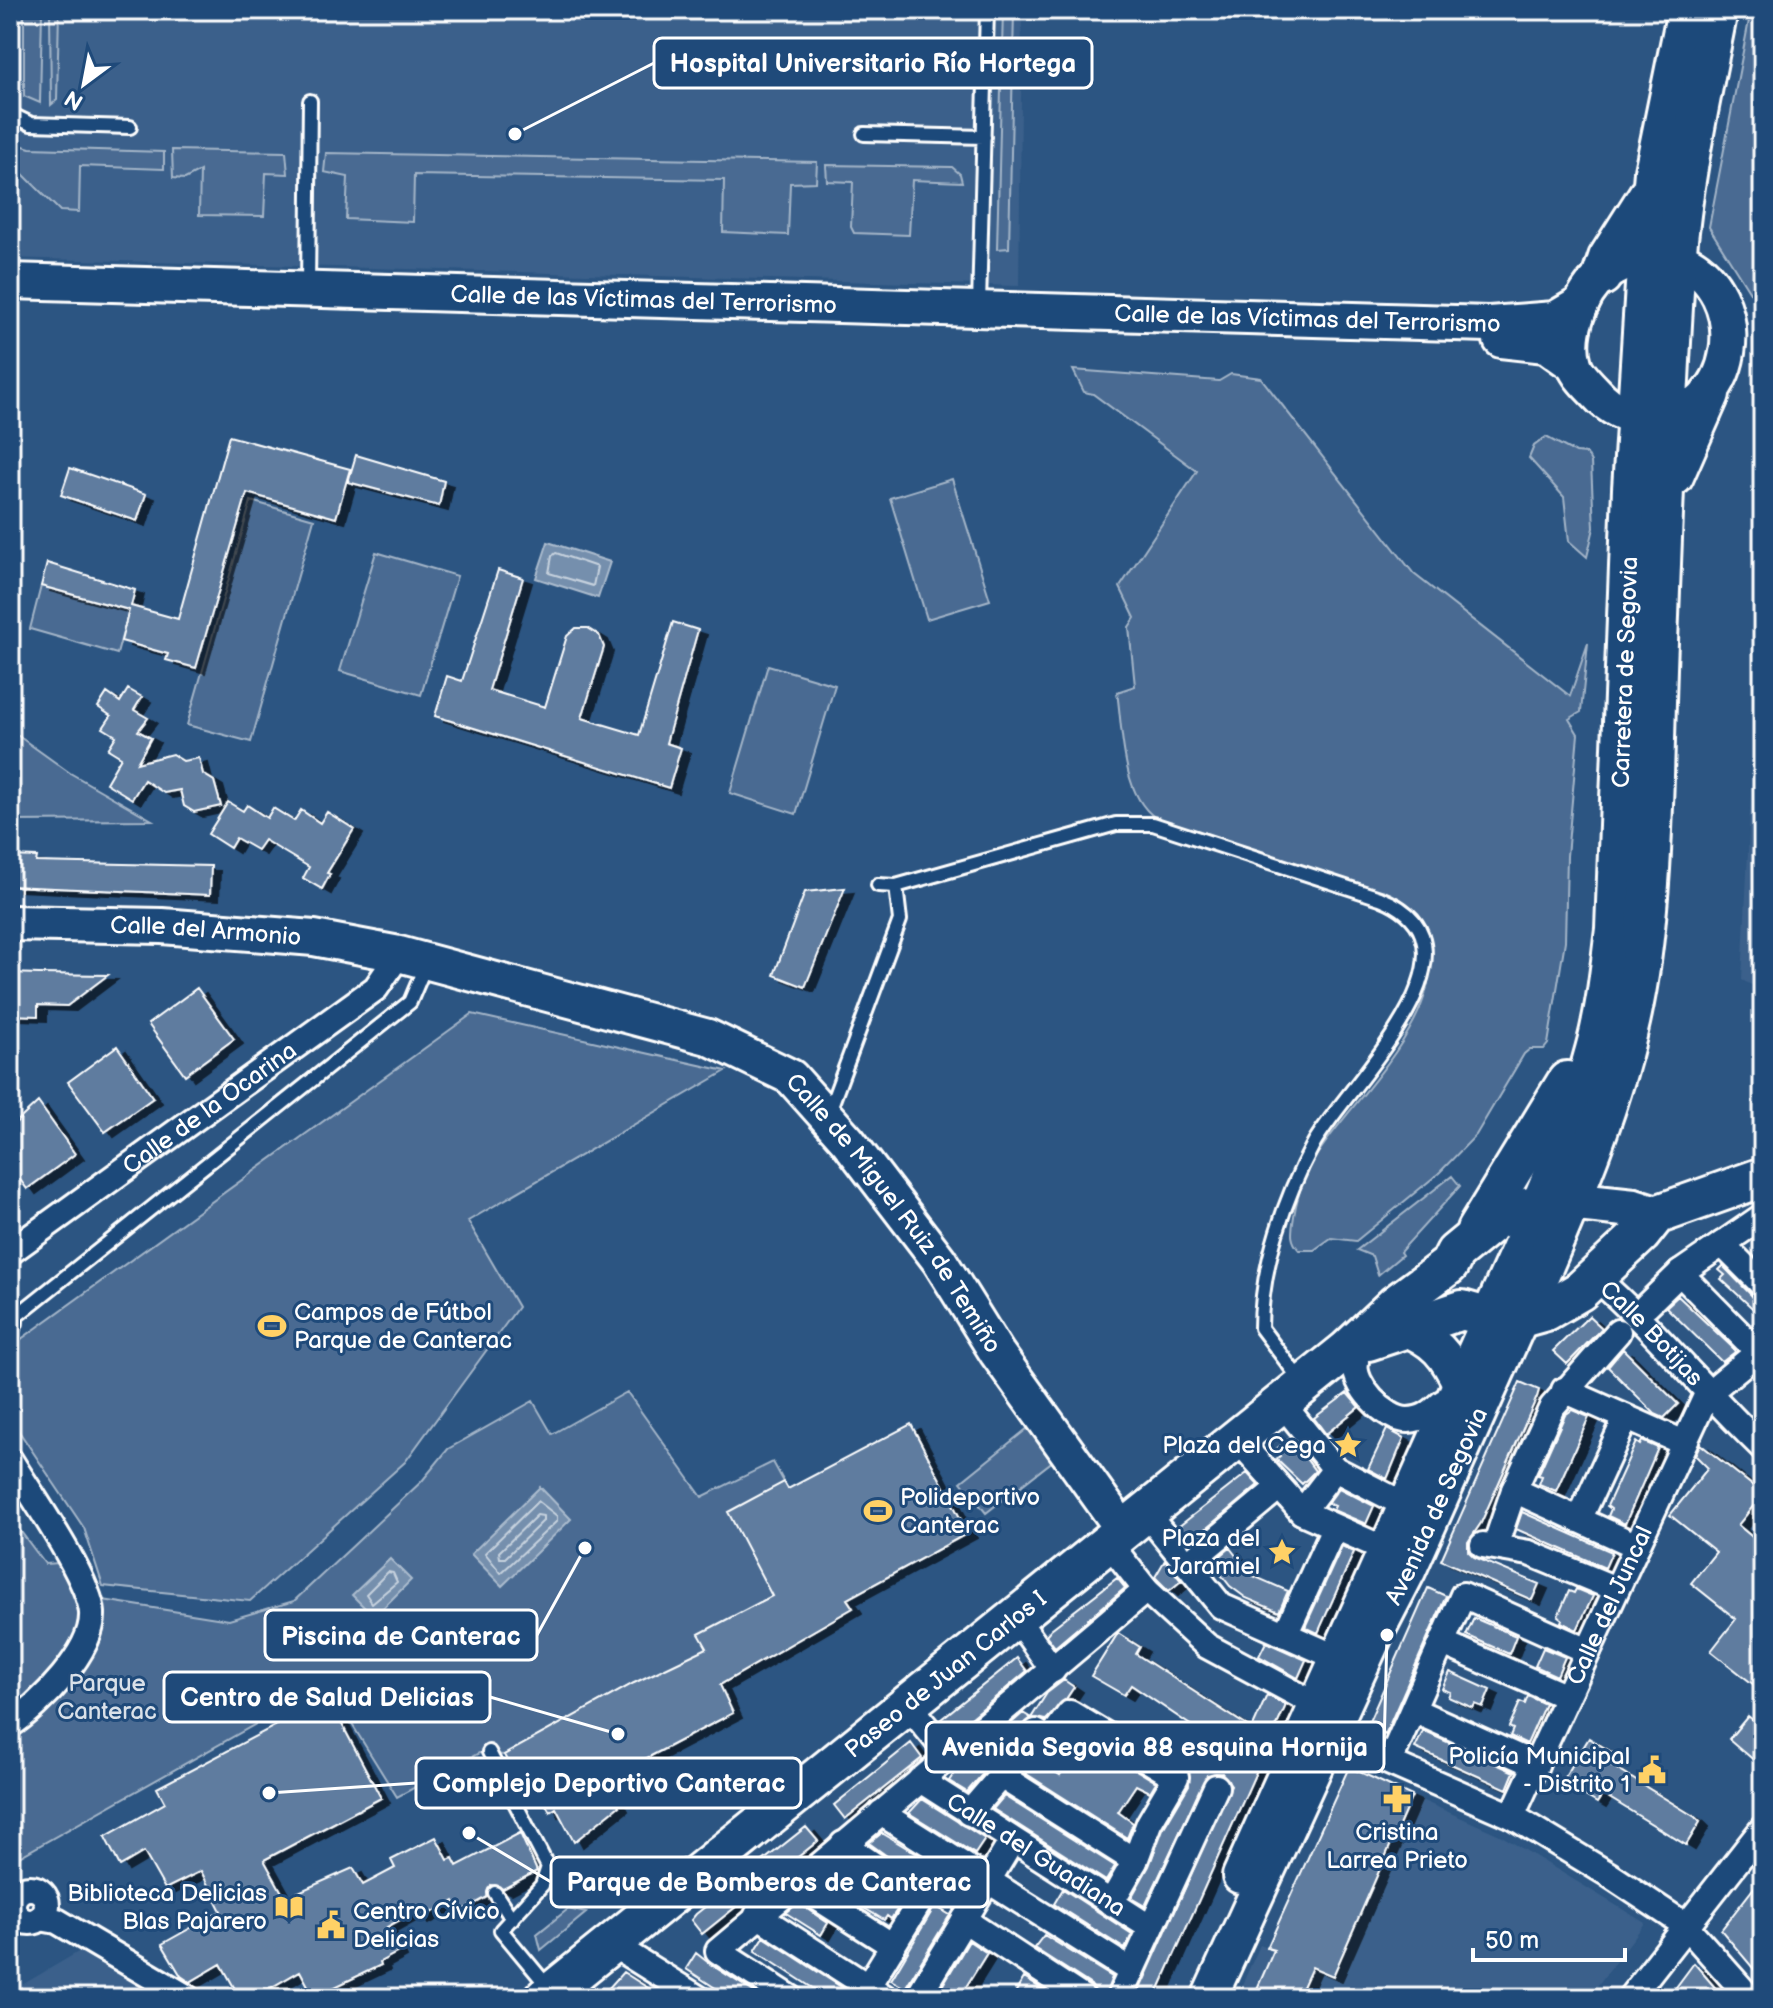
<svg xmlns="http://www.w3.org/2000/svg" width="1773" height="2008" font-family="'Balsamiq Sans',sans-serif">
  <defs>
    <filter id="shadow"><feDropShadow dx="9" dy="5" stdDeviation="0" flood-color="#0009"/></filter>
  </defs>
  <rect width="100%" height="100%" fill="#2c5582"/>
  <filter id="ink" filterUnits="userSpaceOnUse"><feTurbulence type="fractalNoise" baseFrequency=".0125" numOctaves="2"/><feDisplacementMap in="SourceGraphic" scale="16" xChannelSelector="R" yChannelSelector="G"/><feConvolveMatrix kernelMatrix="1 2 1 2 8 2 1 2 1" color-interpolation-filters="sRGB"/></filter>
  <g filter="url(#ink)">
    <path fill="#3b618b" d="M10,10h1012l-3,276 -1009,-28z
      M1763,530v461l-21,-11z
      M1412,1796l88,39 145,88 -57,75h-352l24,-53 73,30z
      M80,1951l79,47h-149v-6z"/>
    <path fill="#486b92" stroke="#a4b5c8" stroke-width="2" d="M24,10h18l-2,93 -16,-7z
      M50,10h9l-2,90 -6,5z
      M1003,10h11l-5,238 -12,1z
      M1751,10h12v303l-54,-86z
      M10,142l20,6 134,4v17l-84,-3 -1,46 -19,-1 -50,-50z
      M172,150l114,2 2,22 -22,-1 -2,43 -65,-1 1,-44 -15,8 -12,-1z
      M326,153l491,9 -1,20 -26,1 -2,52 -65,-3 1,-52 -310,-5 -1,47 -67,-3 2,-42 -24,-5z
      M826,165l126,2 8,7 2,8 -50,-2 -3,55 -55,-2 -3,-6 2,-45 -26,-1z
      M1073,370l146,11 12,-7 30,4 153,196 156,122 18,-53 -7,69 -12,7 9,15 -11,122 -2,85 -17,103 -4,5h-14l-6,5 -48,81 -37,38 -83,68 -25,-3 -17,12h-15c-10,-11 -7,-19 -5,-34 4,-24 12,-47 27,-67 37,-56 137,-144 101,-217 -10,-19 -19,-27 -38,-37l-223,-74c-40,-20 -38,-90 -44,-129l18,-6 -6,-59 6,-9 -15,-31 77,-116 -104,-77 -9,-2z
      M1546,437l30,16 11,1 4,8 3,66 -7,29 -18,-16 -5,-44 -35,-39 5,-12z
      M952,479l38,121 -63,19 -37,-121z
      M251,501l63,18 -63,223 -64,-17z
      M376,552l81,24 -36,119 -81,-24z
      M41,586l88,24 -12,44 -87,-25z
      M768,665l67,20 -39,129 -66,-21z
      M10,730l60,43 82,47 -142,1z
      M472,1014l254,57 -258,150 50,86 -113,155 -155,139 -147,-15 -19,-58 -74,-110v-68l3,-5z
      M1452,1176l8,10 -60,66 2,3 -24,20 -6,-19 -15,-6z
      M627,1392l75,105 71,-35 80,146 -133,77 -86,-2 -130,72 -25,-2 -82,44 -70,-113 -317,178v-345l35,47 14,-1 19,33 151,24 65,-19 128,-120 26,-32 85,-48 19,33z
      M1028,1428l26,32 -68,53 -25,-31z
      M568,1909l18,4 -45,37 -4,-16z"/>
    <path fill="#748fad" stroke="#acbcce" stroke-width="2" d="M548,542l62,20 -12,36 -62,-20z
      M540,1487l31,32 -69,67 -31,-32z
      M390,1559l21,21 -37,37 -22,-22z"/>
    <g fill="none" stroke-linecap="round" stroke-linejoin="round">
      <path stroke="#c7d2de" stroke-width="2" d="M556,553l41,14 -4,19 -44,-13 3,-17z
        M538,1501l19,15v5l-56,52 -16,-20z
        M537,1515l6,1v5l-38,37h-5l-1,-6z
        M388,1572l5,1 4,9 -25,21 -6,-9z"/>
    </g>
    <path fill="#5e7c9f" stroke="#fff" stroke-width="2" filter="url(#shadow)" d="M229,436l121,33 -14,49 -89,-25 -51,175 -30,-8 2,-6 -47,-13 8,-31 -88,-24 6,-23 88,27 -4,16 47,13z
      M356,455l88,26 -5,25 -91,-24z
      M70,468l76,26 -9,27 -76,-26z
      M498,570l25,8 -34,112 56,17 22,-71 9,-8h12l11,7 5,12 -22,71 57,17 34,-113 25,8 -32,113 15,5 -12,40 -234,-72 12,-40 15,5z
      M128,689l14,8 -8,13 14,8 -10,13 13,7 -14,25 35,-9 11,7 16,-3 4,16 11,7 7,25 -27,6 -10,-6 -4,-16 -16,3 -20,-13 -12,19 -26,-16 15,-26 -13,-8 8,-13 -13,-8 8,-12 -13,-9 9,-14 13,9z
      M228,802l15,9 4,-6 20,13 6,-10 21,13 7,-11 19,13 7,-11 27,17 -27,44 3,1 -8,15 -19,-11 6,-11 -45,-27 -7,10 -21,-12 -6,10 -22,-14z
      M10,856l27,1 -1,5 175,4 -1,29 -200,-9z
      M845,888l-40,99 -31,-12 31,-83z
      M10,973l29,1 69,1 -41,31 -29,-1v11l-28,-1z
      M197,988l37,51 -49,36 -37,-51z
      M117,1046l36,52 -48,34 -37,-50z
      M38,1102l37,52 -48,35 -17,-23v-38z
      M1723,1266l29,30 11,4v18l-42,-39 4,-4 -6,-5z
      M1678,1296l55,52 2,4 -13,10 -56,-55z
      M1589,1316l13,12 -35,36 -14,-13z
      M1623,1349l55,55 -14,14 -9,-4 -47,-47z
      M1520,1382l19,8 -2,7 -56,126 -13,19v9l6,6 65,27 -7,16 -91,-40z
      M1347,1393l12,14 -33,27 -12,-16z
      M1572,1410l17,7 -33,74 -17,-7 3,-8 -4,-1 27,-60z
      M911,1424l57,109 -121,66 6,9 -133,77 13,28 -128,67 14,26 -45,36 -18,-34 -6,4 -14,-26 -12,7 -20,-38 130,-72 73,-35 -8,-14 73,-38 -44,-84 56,-30 4,7z
      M1387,1429l17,9 -17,41 -19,-10z
      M1291,1438l24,33 -13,13 -26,-25 4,-3 -5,-6z
      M1642,1441l16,7 -33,76 -17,-8 3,-7 -4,-3 29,-64 4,3z
      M1700,1444l63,50 -25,31 25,21v146l-52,-41 25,-32 -45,-36 25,-31 -46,-37 38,-47 -13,-13z
      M1247,1473l11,12 -69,58 -11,-16z
      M1339,1488l35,18 -8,18 -33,-14 2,-4 -7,-3z
      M1522,1512l90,40 -7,16 -89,-39z
      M1342,1546l12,6 -36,81 -13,-6z
      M1230,1548l21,27 37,16 -9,21 -33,-14 -16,-12 -18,-23z
      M1165,1560l16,21 -12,10 -14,-14z
      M1117,1578l8,10 -70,59 -9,-12 5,-6z
      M1428,1588l18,8 -61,139 -18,-9z
      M1576,1589l17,7 -16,34 -16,-8 1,-3 -4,-3 11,-25 5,2z
      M1474,1618l42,18 -7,18 -43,-19z
      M1118,1633l22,14 -4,7 116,75 15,-34 19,10 -131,293h-19l95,-213 -9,-12 -15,2 -62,131 -14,-8 18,-32 14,-37 26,-44 -1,-16 20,-32 -77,-52 -7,10 -33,-19z
      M1266,1642l40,18 -8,18 -39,-22z
      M1543,1648l22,9 -8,19 -22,-10z
      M1017,1658l10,13 -75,63 -12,-14z
      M1450,1672l40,18 -7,17 -8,-3 -2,4 -25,-11 2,-5 -8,-3z
      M1064,1680l10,7 -8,12 -20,21 -15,-2 16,-25z
      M1528,1696l17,8 -18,40 -17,-8 3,-7 -4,-2 11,-25 5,2z
      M328,1698l53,100 -117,62 21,38 68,-30 10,17 32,-17 -4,-8 45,-23 12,23 5,-2 4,8 63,-33 17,38 -34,18 -12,-4 -4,12 -27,15 -6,-11 -34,18 -4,-8 -29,16 11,25 -18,10 1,3 -67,32 -14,-26 -47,27h-13l-19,-34 -31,18 -9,-6 -19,-32 59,-33 -20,-40 -36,18 -21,-37 -24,14 -15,-29 60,-34 -8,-15z
      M1023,1713l8,5 -64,74 -18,-11 8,-12 26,-22 8,4 15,-23z
      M1748,1716l15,12v40l-34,-29z
      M1423,1731l91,41 -7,17 -92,-41z
      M1074,1733l82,49 -6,10 -14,-7 -18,27 15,11 -6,15 -102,-65 11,-13 24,15 17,-27 -10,-7z
      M1589,1738l24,15 -6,10 88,54 5,5 -14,23 -83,-51 -6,9 -35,-21z
      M911,1743l11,15 -77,61 -11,-14z
      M1349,1767l63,29 -79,180 -21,-9 -14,31h-45l21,-48 -7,-2z
      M1004,1796l111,70 -9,15 -113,-72z
      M922,1799l63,40 -10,15 -66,-41z
      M806,1827l12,14 -116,93 -11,-14 5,-6z
      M882,1833l63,38 -11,19 -65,-47z
      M842,1866l9,5 2,-2 49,33 -11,17 -4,-3 -3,4 -60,-36z
      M1763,1876v104l-42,-50z
      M1063,1889l69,45 -7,15 -71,-45z
      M798,1903l30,20 -7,12 -35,-22z
      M935,1906l15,9 -45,73 -14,-8z
      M1044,1935l68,42 -7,18 -5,-3 -3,3 -6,-10 -57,-37z
      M764,1937l94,61h-30l-54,-35 -19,-12z
      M969,1941l18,12 -28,45h-24z
      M696,1953l14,11 53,34h-32l-45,-29z
      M1694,1963l30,35h-56z
      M623,1972l14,9 27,17h-64z
      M1024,1978l32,20h-44z"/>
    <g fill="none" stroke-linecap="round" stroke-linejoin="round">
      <defs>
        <path id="lane" d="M10,114l21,10 99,3
          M864,134l120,3
          M308,286l2,-185
          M979,305l8,-295
          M878,885l18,1 220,-62h37l227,74c120,47 -35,189 -66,245 -29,54 -53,123 -53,185l40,53
          M828,1114l72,-194 -4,-34
          M10,1321l400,-319 16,-38
          M489,1752l59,115 -6,18 -41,45 48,58
          M495,1893l17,26
          M10,1922l12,-3"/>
        <g id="street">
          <path d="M1722,1244l41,41"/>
          <path id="s1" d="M10,1252l366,-264 23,-34"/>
          <path d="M1680,1273l83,84"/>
          <path id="s2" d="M1595,1277c60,52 110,116 168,171"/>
          <path d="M1647,1305l33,-32 83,-57"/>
          <path d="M10,1322v-1"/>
          <path d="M1356,1362c-5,22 29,58 52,58 16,-1 23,-7 34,-17l10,4"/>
          <path d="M1564,1390l120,53"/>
          <path d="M1281,1402l54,67 72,37"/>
          <path d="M1237,1439l65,73 85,38"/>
          <path d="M10,1460c20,33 80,119 82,153 2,38 -53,93 -82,112"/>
          <path d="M1514,1490l123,56"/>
          <path d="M1302,1512l33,-43"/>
          <path d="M1146,1513l75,93 117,52"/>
          <path d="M1579,1520l47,-102"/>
          <path d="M1109,1543l37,47 61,56 110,59"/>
          <path d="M1483,1545l46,8 87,36"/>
          <path d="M1495,1546l19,-56 38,-83 66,-75"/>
          <path d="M1187,1564l91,-76"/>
          <path d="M1016,1618l37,52"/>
          <path d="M1285,1635l49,-107"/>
          <path d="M1443,1643l124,54"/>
          <path d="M907,1704l42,51"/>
          <path d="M1413,1710l123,55"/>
          <path d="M1315,1730l197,86 96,58 77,51 65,73"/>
          <path d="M1390,1761l73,-166 125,56"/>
          <path d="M1001,1776l17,-17 18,-27 9,6 7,-1 18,-24 106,64 -27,46 -14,38"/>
          <path id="s3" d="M920,1780l231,148"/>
          <path d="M881,1813l250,158"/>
          <path d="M969,1813l32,-37 134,85 -24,42"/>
          <path id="s4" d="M1512,1816l195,-422 51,-42"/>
          <path d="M843,1844l79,54 -54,88"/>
          <path d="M796,1884l97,62"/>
          <circle cx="30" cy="1905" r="17"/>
          <path d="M757,1915l129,83"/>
          <path d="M40,1918l17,3 131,77"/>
          <path d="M964,1920l119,78"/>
          <path d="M610,1943l88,55"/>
          <path d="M791,1998l-73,-47 428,-361"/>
          <path d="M917,1998l95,-157"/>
          <path d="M1119,1998l97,-211"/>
          <path d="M1630,1998l133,-170"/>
        </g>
        <g id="secondary">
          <path d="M1647,254c9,1 21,0 30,4 81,31 62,166 -28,160 -22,-1 -39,-9 -53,-25 -8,-8 -19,-19 -22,-29 -9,-29 6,-70 29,-89 12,-9 29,-15 44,-21z"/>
          <path id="s5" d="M10,281l1479,43 66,-5 27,-16"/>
          <path d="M1501,340l45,5 28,20"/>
          <path id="s6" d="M10,923l152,3 152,12 85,16 309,83 83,40 57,64 91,119 58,93 127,178"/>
          <path d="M1402,1327c33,13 45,27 59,59"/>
          <path d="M1240,1876l250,-558"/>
          <path id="s7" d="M1209,1998l168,-367 31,-60 113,-253"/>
        </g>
        <g id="primary">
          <path d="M1602,276l6,-18 40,-63"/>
          <path d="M1674,476l36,-82"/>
          <path d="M1476,1230l91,-149"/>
          <path id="s8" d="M1490,1318c40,-87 80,-175 105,-268 11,-40 15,-81 20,-121l17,-440 15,-235 7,-82 33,-162"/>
          <path d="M1521,1318c44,-102 92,-206 113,-315 22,-112 19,-246 24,-361 5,-127 9,-254 18,-381 7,-84 26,-168 42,-251"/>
          <path d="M1368,1341l94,-31 28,8h31l25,-7 34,-20 61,-57 15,-19 107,-38"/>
          <path id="s9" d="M544,1998l803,-648 48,-45 54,-40 6,-12 40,-33 23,-10 41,-10 75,8 22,7"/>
        </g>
      </defs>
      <use href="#lane" stroke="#fff" stroke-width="18"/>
      <use href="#street" stroke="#fff" stroke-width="30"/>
      <use href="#secondary" stroke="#fff" stroke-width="40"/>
      <use href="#primary" stroke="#fff" stroke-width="44"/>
      <use href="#lane" stroke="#1f4a7a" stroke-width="12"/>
      <use href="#street" stroke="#1f4a7a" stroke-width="24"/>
      <use href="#secondary" stroke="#1f4a7a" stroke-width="34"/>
      <use href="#primary" stroke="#1f4a7a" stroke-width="38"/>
    </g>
  </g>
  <defs>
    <symbol id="stadium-bare" viewBox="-9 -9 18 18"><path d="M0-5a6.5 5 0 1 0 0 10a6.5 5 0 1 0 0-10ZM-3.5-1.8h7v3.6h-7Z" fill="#ffd166" stroke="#1f4a7a" stroke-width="2.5" paint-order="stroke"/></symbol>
    <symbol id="sight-bare" viewBox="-9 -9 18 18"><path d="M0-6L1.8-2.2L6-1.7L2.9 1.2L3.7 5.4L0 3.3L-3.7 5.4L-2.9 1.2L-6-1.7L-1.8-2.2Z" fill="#ffd166" stroke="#1f4a7a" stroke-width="2.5" paint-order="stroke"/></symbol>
    <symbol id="civic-bare" viewBox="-9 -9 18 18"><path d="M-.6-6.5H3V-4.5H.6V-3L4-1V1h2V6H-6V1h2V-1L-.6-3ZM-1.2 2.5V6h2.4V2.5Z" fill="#ffd166" stroke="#1f4a7a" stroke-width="2.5" paint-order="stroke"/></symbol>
    <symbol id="pharmacy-bare" viewBox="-9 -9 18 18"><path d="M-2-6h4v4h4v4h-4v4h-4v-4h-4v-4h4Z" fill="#ffd166" stroke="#1f4a7a" stroke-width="2.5" paint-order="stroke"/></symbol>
    <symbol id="library-bare" viewBox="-9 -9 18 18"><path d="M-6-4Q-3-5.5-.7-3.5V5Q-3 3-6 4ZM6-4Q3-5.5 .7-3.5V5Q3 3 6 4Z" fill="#ffd166" stroke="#1f4a7a" stroke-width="2.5" paint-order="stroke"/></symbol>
  </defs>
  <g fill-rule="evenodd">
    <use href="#stadium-bare" x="252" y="1306" width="40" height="40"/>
    <use href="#sight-bare" x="1328" y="1425" width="40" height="40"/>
    <use href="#stadium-bare" x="858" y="1491" width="40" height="40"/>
    <use href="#sight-bare" x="1262" y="1532" width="40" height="40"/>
    <use href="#civic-bare" x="1632" y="1750" width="40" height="40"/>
    <use href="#pharmacy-bare" x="1377" y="1779" width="40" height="40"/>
    <use href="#library-bare" x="269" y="1887" width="40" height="40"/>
    <use href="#civic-bare" x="311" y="1905" width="40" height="40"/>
  </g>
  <g text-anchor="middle" stroke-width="6" stroke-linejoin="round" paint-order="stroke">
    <g font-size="24" fill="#fff" stroke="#1f4a7a">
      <text dy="8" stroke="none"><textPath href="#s5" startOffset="634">Calle de las Víctimas del Terrorismo</textPath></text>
      <text dy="8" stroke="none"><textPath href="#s5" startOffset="1298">Calle de las Víctimas del Terrorismo</textPath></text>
      <text dy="8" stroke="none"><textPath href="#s8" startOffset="668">Carretera de Segovia</textPath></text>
      <text dy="8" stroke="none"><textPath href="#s6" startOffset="196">Calle del Armonio</textPath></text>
      <text dy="8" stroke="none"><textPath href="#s1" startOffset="246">Calle de la Ocarina</textPath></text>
      <text dy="8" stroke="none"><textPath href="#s6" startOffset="974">Calle de Miguel Ruiz de Temiño</textPath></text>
      <text dy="8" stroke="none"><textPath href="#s2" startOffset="80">Calle Botijas</textPath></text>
      <text dy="8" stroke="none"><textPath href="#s7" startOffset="542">Avenida de Segovia</textPath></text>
      <text dy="8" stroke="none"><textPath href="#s4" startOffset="232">Calle del Juncal</textPath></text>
      <text dy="8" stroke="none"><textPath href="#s9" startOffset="516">Paseo de Juan Carlos I</textPath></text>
      <text dy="8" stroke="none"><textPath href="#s3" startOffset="138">Calle del Guadiana</textPath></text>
    </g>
    <g font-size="24" fill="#fff" stroke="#1f4a7a" text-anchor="end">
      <text x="294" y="1320" text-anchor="start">Campos de Fútbol<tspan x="294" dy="28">Parque de Canterac</tspan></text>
      <text x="1326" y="1453">Plaza del Cega</text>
      <text x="900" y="1505" text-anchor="start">Polideportivo<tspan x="900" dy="28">Canterac</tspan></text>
      <text x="1260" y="1546">Plaza del<tspan x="1260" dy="28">Jaramiel</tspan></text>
      <text x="1630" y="1764">Policía Municipal<tspan x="1630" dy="28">- Distrito 1</tspan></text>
      <text x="1397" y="1840" text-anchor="middle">Cristina<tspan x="1397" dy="28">Larrea Prieto</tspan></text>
      <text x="267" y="1901">Biblioteca Delicias<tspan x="267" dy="28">Blas Pajarero</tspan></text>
      <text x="353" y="1919" text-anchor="start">Centro Cívico<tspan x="353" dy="28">Delicias</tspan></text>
    </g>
    <g font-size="24" fill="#dae1e9" stroke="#1f4a7a">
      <text x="107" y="1691">Parque<tspan x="107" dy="28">Canterac</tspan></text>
    </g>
  </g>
  <path fill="none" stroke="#fff" stroke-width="3" d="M515 134L654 63M585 1548L537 1635M618 1734L490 1697M1387 1635L1384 1747M269 1793L416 1783M469 1833L551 1882"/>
  <g fill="#fff" stroke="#1f4a7a" stroke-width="3">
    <circle cx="515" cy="134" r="8"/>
    <circle cx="585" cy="1548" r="8"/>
    <circle cx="618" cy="1734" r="8"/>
    <circle cx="1387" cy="1635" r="8"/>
    <circle cx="269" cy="1793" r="8"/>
    <circle cx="469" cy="1833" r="8"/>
  </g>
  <g fill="#1f4a7a" stroke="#fff" stroke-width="3">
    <rect x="654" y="38" width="438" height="50" rx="8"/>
    <rect x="265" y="1610" width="272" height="50" rx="8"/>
    <rect x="164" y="1672" width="326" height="50" rx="8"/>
    <rect x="926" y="1722" width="458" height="50" rx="8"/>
    <rect x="416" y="1758" width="385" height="50" rx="8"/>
    <rect x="551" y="1857" width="437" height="50" rx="8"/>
  </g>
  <g font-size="26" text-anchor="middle" font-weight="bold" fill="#fff">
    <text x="873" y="72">Hospital Universitario Río Hortega</text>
    <text x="401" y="1645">Piscina de Canterac</text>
    <text x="327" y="1706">Centro de Salud Delicias</text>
    <text x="1155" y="1756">Avenida Segovia 88 esquina Hornija</text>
    <text x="609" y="1792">Complejo Deportivo Canterac</text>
    <text x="769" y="1891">Parque de Bomberos de Canterac</text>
  </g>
  <rect width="1773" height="2008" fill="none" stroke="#1f4a7a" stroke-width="40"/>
  <rect x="20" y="20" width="1733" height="1968" fill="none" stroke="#fff" stroke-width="3" filter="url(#ink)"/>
  <g transform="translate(84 84) rotate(212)" stroke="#1f4a7a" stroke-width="6" paint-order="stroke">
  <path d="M0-6L14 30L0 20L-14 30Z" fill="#ffffff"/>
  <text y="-12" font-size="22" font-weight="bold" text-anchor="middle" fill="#ffffff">N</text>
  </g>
  <path d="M1473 1948v12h152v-12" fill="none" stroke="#ffffff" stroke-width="4"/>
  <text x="1485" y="1948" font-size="24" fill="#ffffff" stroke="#1f4a7a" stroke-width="6" paint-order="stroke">50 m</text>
</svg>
